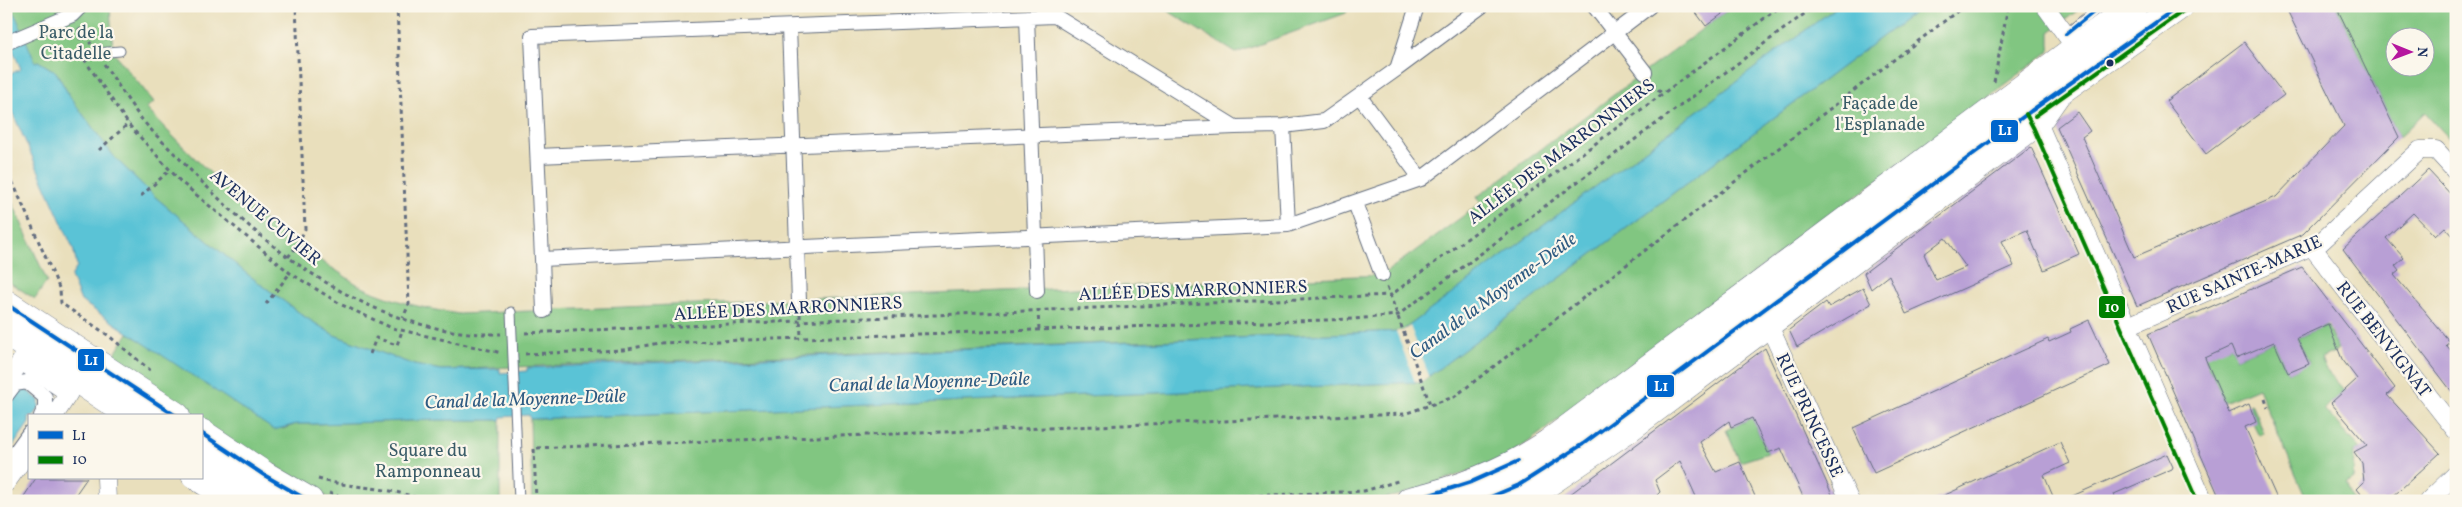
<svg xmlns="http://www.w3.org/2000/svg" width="2462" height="507" font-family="Vollkorn,serif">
  <rect width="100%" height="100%" fill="#fbf7ec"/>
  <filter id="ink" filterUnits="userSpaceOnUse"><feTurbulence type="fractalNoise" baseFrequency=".02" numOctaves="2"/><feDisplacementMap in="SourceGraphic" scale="10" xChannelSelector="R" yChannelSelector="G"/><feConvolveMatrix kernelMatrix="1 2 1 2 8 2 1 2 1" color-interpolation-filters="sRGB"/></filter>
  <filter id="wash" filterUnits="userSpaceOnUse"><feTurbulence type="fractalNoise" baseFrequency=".0096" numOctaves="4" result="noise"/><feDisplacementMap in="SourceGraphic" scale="20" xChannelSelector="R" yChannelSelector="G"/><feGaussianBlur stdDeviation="1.12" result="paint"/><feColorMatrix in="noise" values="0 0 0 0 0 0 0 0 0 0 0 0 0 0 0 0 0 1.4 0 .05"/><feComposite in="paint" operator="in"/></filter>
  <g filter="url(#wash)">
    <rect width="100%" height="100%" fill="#e9dfbc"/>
    <path fill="#81c681" stroke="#4e7a70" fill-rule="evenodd" d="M12,6h98l3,46 41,50 -8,6c55,59 114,115 183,158 12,7 23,16 35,22 31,14 62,21 95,26l923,-39 99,-72 -4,-6 256,-191h105l-436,325 -961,39 -27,-5 -80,-30 -29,-18 -58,-43 -93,-78 -39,-38 -45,-61 -14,-25 -18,-11 -10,5 -22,-56z
      M1160,6h189l-3,7 -110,40z
      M1923,6h160l-33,26v19l-543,407 -107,37 -32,6h-836l-2,-82 891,-37z
      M2336,6h120v140l-31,-34 -26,25zM2394,38h30v30h-30z
      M6,188l41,93 -12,18 -29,-19z
      M2207,308l20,40 4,-2 5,12 38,-16 14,31 21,-10 -12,-25 30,-13 11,25 -17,8 5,12 19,21 -21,18 36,40 -6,3 -1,27 -7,5 7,17h-46l-49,-113 -34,14 -36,-86 8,-3 11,27 8,-4 -10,-27z
      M128,333l155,96 14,-5h17l122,-4h64v81h-160l-32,-11 -107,-68v-6h-9l-81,-56z
      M2251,403l13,30 -5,2 -6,-12 3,-1 -7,-18z
      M1752,418l16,35 -28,9 -14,-32z"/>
    <path fill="#5ac3d6" stroke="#3a799a" d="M1838,6h85l-502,376 -891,37 -1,-4 -28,2 -1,3h-64l-122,4h-17l-23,6 -193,-129 -10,-24 6,-11 -4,-18 -67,-150v-22l15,-7 -15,-35v-24l6,-3 23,55 3,-1 18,11 14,25 45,61 39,38 93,78 58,43 29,18 80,30 27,5 59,-1v4l27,-2v-3l875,-37z
      M17,388h7l15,12v8l-5,8h-5v7l-23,33v-52z"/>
    <path fill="#e9dfbc" d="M1410,326l19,50 -8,6h-6l-19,-51h6z"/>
    <g id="blocks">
      <path fill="#b89fd5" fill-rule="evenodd" d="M1691,6h42l-27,20z
        M2285,6h51l63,131 -96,97 -166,72 -80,-179 20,-15 13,19 -8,6 52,120 142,-60 68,-71z
        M2244,42l40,53 -78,59 -40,-53z
        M2031,147l48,107 -35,16 -17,-40 -25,11 12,25 -108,48 -17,-39 -18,14 -7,-16zM1945,238l21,29 -30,13 -12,-26z
        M2428,170l28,30v39l-11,-12 -10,9 -22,-23 -27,25 18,20 -9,8 4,5 -5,4 56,67 -4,3 10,11v41l-113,-148z
        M2302,267l93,121 -8,7 53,58 -52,48h-21l-10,-12 7,-7 -2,-19 -8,-11 13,-7 -36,-42 26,-24 -15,-20 -14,-35 -31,14 12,26 -21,9 -14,-31 -38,16 -5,-12 -26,12 24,55 20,-9 7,18 -11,5 33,74h-57l-73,-167z
        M1863,288l8,16 -74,43 -8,-17 37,-28 3,5z
        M2089,320l21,45 -236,108 -21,-45 195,-89 1,3 22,-10 -1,-3z
        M1765,348l70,153h-30l-24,-53 -13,5 -16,-35 -21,9 -2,-6 -29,21 16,30 24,-10 17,39h-59l-18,-40 -25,19 5,12 -3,3v6h-96z
        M2060,442l10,21 -26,12 11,26h-123z
        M2167,454l6,13 -1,2 -58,25 3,7h-56z
        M36,478h51l-16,23h-50z"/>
    </g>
  </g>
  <g filter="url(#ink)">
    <use href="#blocks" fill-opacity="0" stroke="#636d7f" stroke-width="1"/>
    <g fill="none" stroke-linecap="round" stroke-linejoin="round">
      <defs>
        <path id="service" d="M2066,34l35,-28
          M97,53l23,-2
          M511,312l8,189"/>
        <path id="pedestrian" d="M1417,6l-20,63 85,-63
          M1594,6l51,66
          M1027,17l10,274
          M789,27l10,274
          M6,43l66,-28 9,-9
          M1397,69l-73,52 -41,5 -48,1 -180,-111 -523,20 10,223 746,-34 133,-46 229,-173
          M1360,97l61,82
          M1283,126l5,99
          M538,156l697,-29
          M1355,203l27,72
          M542,259l2,52
          M6,396l9,-12 12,-2 18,15v11l-4,8
          M6,465l23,-32"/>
        <path id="minor" d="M2045,6l37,51
          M2036,118l168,383
          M2312,247l144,184
          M2128,326l193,-84 99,-92h16l20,22
          M1771,330l79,171
          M6,383l15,-22 48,32 -15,23
          M106,478l1,23
          M191,478l35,23
          M6,483l23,-32
          M1527,501l16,-9 90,-61 407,-305 21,-30
          M2428,501l28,-27"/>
        <path id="primary" d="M6,304l170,112
          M6,332l127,84
          M201,433l63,42 45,26
          M201,462l58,39
          M1410,501c48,-11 98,-30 139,-58l584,-437
          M1480,501l39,-16 64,-41 448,-333 148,-105"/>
      </defs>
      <use href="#service" stroke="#636d7f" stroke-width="11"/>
      <use href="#pedestrian" stroke="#636d7f" stroke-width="16"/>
      <use href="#minor" stroke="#636d7f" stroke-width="19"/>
      <use href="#primary" stroke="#636d7f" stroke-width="29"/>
      <path stroke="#636d7f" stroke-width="3" stroke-dasharray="4 4" stroke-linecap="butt" d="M397,6l12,298 -6,14
        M79,28l3,28 47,69 52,57 109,91 52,32 50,23 110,25
        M80,29l11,15
        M104,64c12,17 23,36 36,53 12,15 26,28 39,41 82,88 194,180 322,176
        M1994,82l14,-76
        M1653,83l9,11
        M99,150l30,-27
        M6,167l54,123 1,13 48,33 41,34
        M141,196l29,-26
        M288,257l9,-11 8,-17 -9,-223
        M1387,287l43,117
        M266,304l24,-31
        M1038,309l1,21
        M800,314l1,24
        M525,333l866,-38 390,-289
        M370,354l6,-16 21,7 5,-14
        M525,354l98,-4 36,-7 695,-24 44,-4 417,-309
        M2265,399l3,9
        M318,479c36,10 72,7 107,22
        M329,493l24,8
        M1657,496l1,5
        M536,501l-2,-53 870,-34 50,-17 510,-391
        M1131,501l233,-10 34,-10"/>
      <use href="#service" stroke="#fff" stroke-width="9"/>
      <use href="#pedestrian" stroke="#fff" stroke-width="14"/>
      <use href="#minor" stroke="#fff" stroke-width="18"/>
      <use href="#primary" stroke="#fff" stroke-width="28"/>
      <defs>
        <path id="bus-1" d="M2066,34l35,-28
          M6,304l170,112
          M201,433l63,42 45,26
          M1411,501l60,-19 47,-21
          M1481,501l38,-16 64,-41 448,-333 148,-105"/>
        <path id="bus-2" d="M2026,114l8,15 163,372
          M2035,116l148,-105"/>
      </defs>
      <use href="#bus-1" stroke="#fbf7ec" stroke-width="8"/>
      <use href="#bus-2" stroke="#fbf7ec" stroke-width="8"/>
      <use href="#bus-1" stroke="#06c" stroke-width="4"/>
      <use href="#bus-2" stroke="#008001" stroke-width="4"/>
    </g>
  </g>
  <circle fill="#1b2f5e" stroke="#fbf7ec" stroke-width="2" cx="2110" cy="63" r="4.5"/>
  <g text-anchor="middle" stroke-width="4.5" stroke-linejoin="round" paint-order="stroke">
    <g font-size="18" fill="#3a5c68" stroke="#fbf7ec">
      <text x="76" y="38">Parc de la<tspan x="76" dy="21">Citadelle</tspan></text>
      <text x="1880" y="109">Façade de<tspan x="1880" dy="21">l'Esplanade</tspan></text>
      <text x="428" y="456">Square du<tspan x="428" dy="21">Ramponneau</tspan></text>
    </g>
    <g font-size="18" fill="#1b2f5e" stroke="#fbf7ec">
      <text transform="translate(1561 151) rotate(-37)" y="6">ALLÉE DES MARRONNIERS</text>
      <text transform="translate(266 217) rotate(40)" y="6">AVENUE CUVIER</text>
      <text transform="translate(2244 274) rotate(-24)" y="6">RUE SAINTE-MARIE</text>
      <text transform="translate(1193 290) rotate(-2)" y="6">ALLÉE DES MARRONNIERS</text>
      <text transform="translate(788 308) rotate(-3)" y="6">ALLÉE DES MARRONNIERS</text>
      <text transform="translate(2384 339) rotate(52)" y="6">RUE BENVIGNAT</text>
      <text transform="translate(1810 415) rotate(65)" y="6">RUE PRINCESSE</text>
    </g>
    <g font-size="19" font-style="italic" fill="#2e5b82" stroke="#fbf7ec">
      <text transform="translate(1492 295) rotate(-36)" y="7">Canal de la Moyenne-Deûle</text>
      <text transform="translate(929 381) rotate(-2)" y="7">Canal de la Moyenne-Deûle</text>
      <text transform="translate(525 398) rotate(-2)" y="7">Canal de la Moyenne-Deûle</text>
    </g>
  </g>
  <g stroke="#fbf7ec" stroke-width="2">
    <rect x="1990" y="119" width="29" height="24" rx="5" fill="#06c"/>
    <rect x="2098" y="295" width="28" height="24" rx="5" fill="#008001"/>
    <rect x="77" y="348" width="28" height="24" rx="5" fill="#06c"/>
    <rect x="1646" y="374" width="29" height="24" rx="5" fill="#06c"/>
  </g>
  <g font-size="14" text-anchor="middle" font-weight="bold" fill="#fff">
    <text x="2005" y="135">L1</text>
    <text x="2112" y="312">10</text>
    <text x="91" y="365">L1</text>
    <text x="1661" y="391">L1</text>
  </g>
  <rect width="2462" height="507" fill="none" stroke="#fbf7ec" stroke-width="25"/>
  <rect x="28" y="414" width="175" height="65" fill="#fbf7ec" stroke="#a1a7b3"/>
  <rect x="38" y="431" width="25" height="8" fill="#0066cc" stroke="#a1a7b3"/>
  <text x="72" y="440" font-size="15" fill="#1b2f5e">L1</text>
  <rect x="38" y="456" width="25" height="8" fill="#008001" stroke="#a1a7b3"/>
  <text x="72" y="464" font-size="15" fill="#1b2f5e">10</text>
  <g transform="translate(2410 52) rotate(91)"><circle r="24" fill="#fbf7ec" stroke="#a1a7b3"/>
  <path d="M0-4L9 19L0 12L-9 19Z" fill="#b5179e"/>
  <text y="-8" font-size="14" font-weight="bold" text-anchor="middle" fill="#1b2f5e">N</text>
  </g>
</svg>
